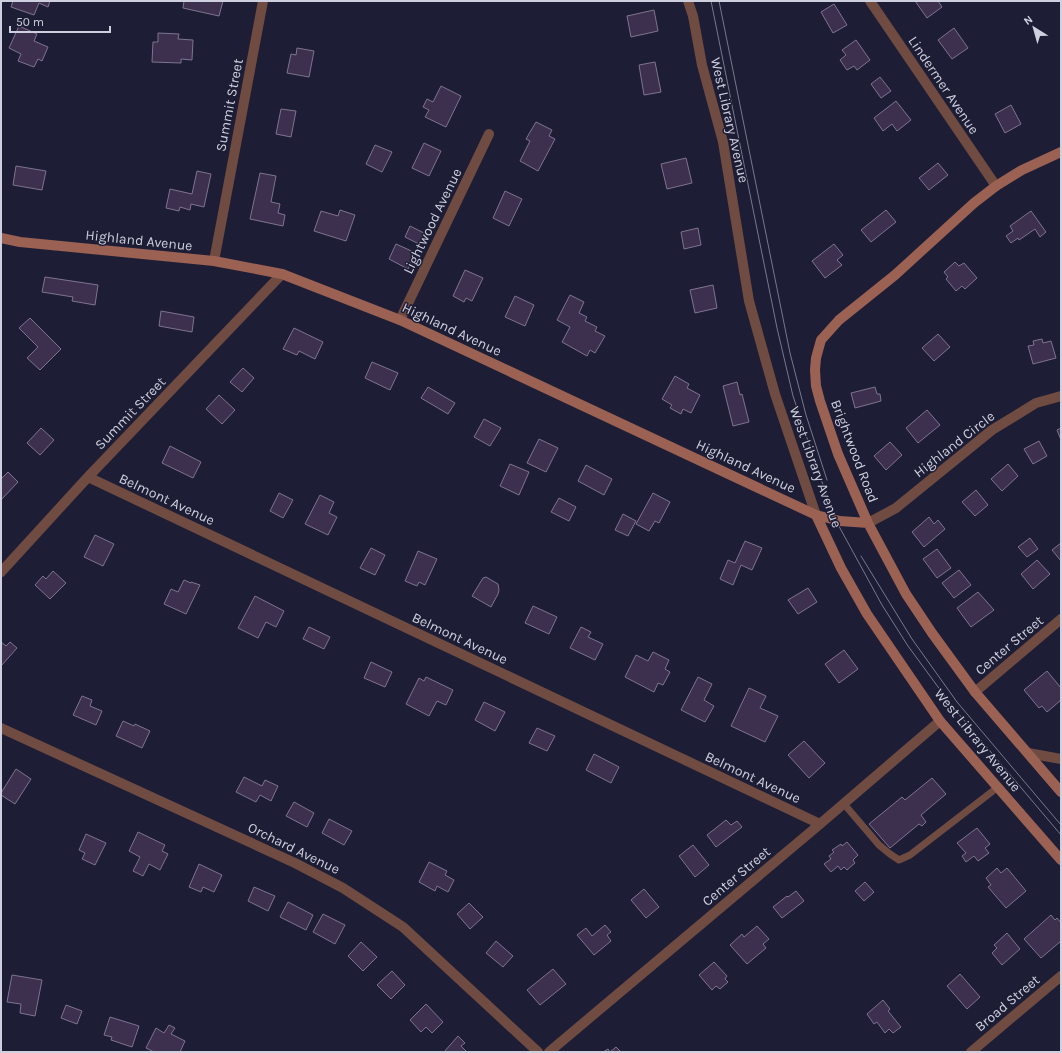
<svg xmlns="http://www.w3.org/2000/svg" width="1062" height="1053" font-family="Karla,sans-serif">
  <rect width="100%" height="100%" fill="#1d1e35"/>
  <path fill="#3d304f" stroke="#7f748f" d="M13,1h37l-2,6 -9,-4 -5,12 -23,-8z
    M184,1h39l-4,15 -36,-8z
    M915,1h23l4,6 -15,11z
    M834,4l13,21 -14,8 -12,-21z
    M654,10l4,21 -27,6 -4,-21z
    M19,26l18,8 -3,7 14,6 -6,14 -4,-2 -4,8 -16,-6 3,-7 -12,-6z
    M954,28l14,20 -16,11 -14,-19z
    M158,33l21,1 -1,5 15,1 -1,20 -11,-1v4l-29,-1 1,-20h5z
    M856,40l14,20 -13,10 -3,-4 -7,4 -7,-10 6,-5 -4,-5z
    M297,48l17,3 -5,26 -22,-4 4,-19 5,1z
    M655,62l6,30 -17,3 -5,-30z
    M880,77l11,14 -10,7 -10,-14z
    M441,86l20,10 -15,31 -21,-10 4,-7 -6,-3 4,-8 6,3z
    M896,101l15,19 -14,11 -5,-7 -9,7 -9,-13z
    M1011,105l10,19 -16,9 -10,-19z
    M281,109l15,2 -5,26 -15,-3z
    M536,122l16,8 -3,6 6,3 -17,32 -18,-10 10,-20 -4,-2z
    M424,143l17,8 -12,25 -17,-8z
    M375,145l17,7 -10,20 -16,-8z
    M686,158l6,25 -25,6 -6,-25z
    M938,163l10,12 -19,15 -10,-12z
    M16,166l30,5 -4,19 -29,-5z
    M197,171l14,3 -7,33 -13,-3 -1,6 -10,-3 -1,4 -13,-3 4,-19 22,5z
    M260,173l16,3 -5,26 9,2 -2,9 7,2 -2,11 -33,-7z
    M505,191l17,8 -13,27 -16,-8z
    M340,210l15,5 -9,26 -32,-10 7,-20 17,5z
    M886,210l10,12 -25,20 -10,-12z
    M1031,211l15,21 -6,5 -5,-8 -16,11 -1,-2 -7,5 -5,-7 7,-5 -3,-5z
    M410,226l14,7 -5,11 -14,-7z
    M698,228l3,17 -17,4 -3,-17z
    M396,244l20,9 -8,16 -19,-10z
    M834,244l9,11 -6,5 5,5 -17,13 -13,-17z
    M955,262l4,4 5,-3 13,15 -12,11 -3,-3 -6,5 -10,-12 2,-2 -4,-5z
    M465,270l18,8 -11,23 -6,-3 -2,4 -11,-6z
    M45,277l53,8 -3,20 -23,-4 1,-4 -31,-5z
    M713,285l4,23 -22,5 -5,-23z
    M570,295l14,7 -5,11 8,4 -2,4 12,6 -2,4 10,5 -10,17 -5,-3 -3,6 -25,-14 8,-15 -13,-7z
    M515,296l19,9 -9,21 -20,-9z
    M161,311l33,6 -2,15 -33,-6z
    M30,318l31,31 -21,21 -13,-12 11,-11 -19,-19z
    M294,328l29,14 -8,17 -16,-8 -2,4 -14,-6z
    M938,334l12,13 -16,14 -12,-13z
    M1042,339l1,4 8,-2 5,17 -23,6 -5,-18 6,-1 -1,-4z
    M372,362l26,11 -8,17 -25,-12z
    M243,368l11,10 -12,14 -12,-10z
    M675,376l14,8 -2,4 13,7 -9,18 -8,-4 -2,5 -11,-6 2,-3 -10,-6z
    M737,382l3,13 2,-1 7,28 -16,4 -10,-40z
    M428,387l27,16 -7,11 -27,-16z
    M875,387l2,7h3l1,7 -26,7 -4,-15z
    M219,395l16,15 -13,14 -16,-15z
    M927,410l13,15 -22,18 -12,-15z
    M484,419l17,9 -11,18 -16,-9z
    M41,428l13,12 -14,15 -13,-12z
    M1061,428v12l-4,-10z
    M539,439l19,9 -12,24 -19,-9z
    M1039,441l8,15 -14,8 -9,-15z
    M890,442l12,13 -16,15 -12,-14z
    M170,446l31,16 -8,16 -31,-15z
    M510,464l19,8 -10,23 -19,-9z
    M1008,464l10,12 -16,15 -11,-12z
    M586,465l26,14 -8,16 -26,-14z
    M8,472l10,10 -17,18v-21z
    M976,490l12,15 -13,11 -13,-14z
    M279,493l14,7 -10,18 -13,-7z
    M653,493l17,9 -11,21 -4,-2 -6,10 -13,-7z
    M320,495l14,7 -5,11 8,4 -9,18 -23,-11z
    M559,498l17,9 -7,14 -18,-9z
    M623,514l13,7 -8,15 -13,-6z
    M929,517l5,7 4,-4 7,9 -21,18 -12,-15z
    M95,535l19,9 -11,22 -19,-9z
    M1030,538l8,11 -11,8 -9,-10z
    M745,541l17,7 -10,22 -11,-5 -8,20 -13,-6 8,-19 7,3z
    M1061,543v18l-9,-11z
    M371,548l14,7 -10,20 -15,-7z
    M937,549l14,19 -14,10 -14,-19z
    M418,551l19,8 -12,26 -6,-3 -2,4 -12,-5z
    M1037,560l13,14 -17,15 -12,-15z
    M959,570l12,15 -17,13 -12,-15z
    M53,571l13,12 -16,16 -15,-14 8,-9 3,3z
    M486,577l12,7 1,6 -1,4 -7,13 -19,-11 11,-18z
    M184,580l7,3v-1l9,3 -14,29 -22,-10 7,-15 7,3z
    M808,588l9,14 -19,12 -10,-14z
    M978,592l16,18 -23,17 -14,-19z
    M255,596l29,15 -8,16 -10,-5 -8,16 -20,-10z
    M533,606l24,11 -8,17 -24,-11z
    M309,627l21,10 -6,12 -21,-10z
    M581,627l10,5 -3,5 15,7 -8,16 -25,-12z
    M1,642l5,4 4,-4 7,6 -16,18z
    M844,650l14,19 -19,14 -14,-19z
    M653,652l16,8 -4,9 5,3 -7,13 -5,-2 -4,9 -29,-15 11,-22 12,6z
    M371,662l21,10 -7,15 -21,-9z
    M1047,671l14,17v12l-14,12 -5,-6 -3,2 -15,-18z
    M426,677l27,13 -7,15 -9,-4 -8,15 -23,-12 13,-26 5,3z
    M698,677l14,7 -8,16 10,6 -9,16 -24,-12z
    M749,688l17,8 -6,12 18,8 -13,26 -34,-16z
    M82,696l10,4 -2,6 12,5 -6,14 -23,-10z
    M484,702l21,10 -10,19 -20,-11z
    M123,721l11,5 1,-2 15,7 -8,17 -26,-12z
    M537,728l18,8 -8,15 -18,-8z
    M804,741l21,22 -16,15 -21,-23z
    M594,754l25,13 -8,16 -25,-13z
    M16,769l15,10 -16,25 -14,-9v-2z
    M244,777l18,9 3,-6 13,6 -7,15 -11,-6 -4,7 -20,-10z
    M932,778l14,16 -25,21 5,7 -4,4 -3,-2 -29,24 -21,-24 33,-27 3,3z
    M294,802l20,11 -7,14 -21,-11z
    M329,819l23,12 -8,14 -22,-12z
    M726,820l5,5 6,-4 5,6 -26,20 -9,-12z
    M977,828l13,16 -5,4 4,5 -11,8 -4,-5 -8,6 -4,-6 4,-3 -9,-10z
    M138,832l27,13 -3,6 6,3 -8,16 -11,-6 -6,12 -10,-5 7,-14 -11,-6z
    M86,834l20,9 -11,22 -13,-6 3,-6 -6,-3z
    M847,842l11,13 -5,5 2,3 -8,7 -3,-3 -3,3 -3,-4 -7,6 -7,-8 7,-5 -2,-3 5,-4 -2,-2 9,-6 1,2z
    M693,845l16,20 -14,12 -16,-21z
    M429,862l18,9 -2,4 9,5 -6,12 -11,-6 -2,5 -16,-9z
    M199,864l23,11 -8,17 -11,-5 -2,5 -12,-5z
    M997,868l4,5 6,-5 19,23 -20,17 -18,-21 3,-2 -5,-7z
    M865,882l9,10 -10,9 -9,-10z
    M254,887l21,9 -7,15 -20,-10z
    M644,889l15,18 -13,11 -15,-18z
    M796,891l8,10 -22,17 -9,-11 14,-11 1,1z
    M288,902l25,13 -7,15 -26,-13z
    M469,903l14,14 -13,12 -13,-15z
    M323,914l22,11 -10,19 -22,-12z
    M1051,915l4,5 2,-2 4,5v18l-20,17 -17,-19z
    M605,925l6,7 -4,3 4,6 -17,14 -17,-20 9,-7 6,8z
    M757,926l12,13 -6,5 3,4 -19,16 -17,-19 12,-11 2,3z
    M1007,933l13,16 -18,16 -10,-12 5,-5 -3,-3z
    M496,941l17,15 -10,11 -17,-14z
    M361,942l16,15 -14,14 -15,-15z
    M714,962l13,14 -2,3 3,3 -8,7 -4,-3 -4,4 -13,-15z
    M553,969l13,15 -26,21 -13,-15z
    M392,971l13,14 -14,14 -14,-14z
    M960,974l20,23 -13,12 -20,-23z
    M12,975l30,5 -7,36 -15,-3 1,-9 -14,-2z
    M883,1000l7,9 -2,2 13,16 -8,6 -4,-4 -4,4 -8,-11 -3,2 -7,-10z
    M426,1004l17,18 -11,11 -6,-6 -5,5 -11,-12z
    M66,1005l16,6 -5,13 -16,-6z
    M110,1017l29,9 -7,21 -21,-7 1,-3 -8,-2z
    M169,1025l6,3 -4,6 14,7 -5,11h-26l-8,-4 10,-20 8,5z
    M458,1036l7,7 -4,3 6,6h-23z
    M616,1047l5,5h-18l5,-3 2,3z"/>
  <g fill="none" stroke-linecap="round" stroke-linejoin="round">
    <path stroke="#6f4b41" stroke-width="7" d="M844,804l35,41 11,9 9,6 11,-5 88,-68"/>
    <path stroke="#6f4b41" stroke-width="10" d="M688,1l5,15 9,49 21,77 26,159 26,93 41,121
      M870,1l126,185
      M214,261l49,-260
      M400,320l89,-186
      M88,477l732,347
      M868,523l28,-15 96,-78 44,-27 25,-7
      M1,572l87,-95 194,-203
      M975,692l86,-73
      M1,728l294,135 48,25 60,39 135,125
      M1028,753l33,6
      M549,1052l271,-228 120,-103
      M971,1052l90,-76"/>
    <path stroke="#9b6153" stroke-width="10" d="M1061,152l-39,18 -26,16 -22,17 -79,72 -56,45 -18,20 -5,18 -1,12 1,16 4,15 18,53 30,69 38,71 26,39 43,59 86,100
      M1,238l19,4 194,19 68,13 118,46 416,195 24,6 28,2
      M816,515l25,53 26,46 73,107 121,139"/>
    <path stroke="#77798c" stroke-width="1" d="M711,1l66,327 16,68 21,63 21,60 47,86 26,41 44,60 109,129
      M719,1l71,352 16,62 21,65
      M861,556l51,83 45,63 104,123"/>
  </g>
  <g text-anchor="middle" stroke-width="3" stroke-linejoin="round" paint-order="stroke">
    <g font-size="14" fill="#ced0df" stroke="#1d1e35">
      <text transform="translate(944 85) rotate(56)" y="5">Lindermer Avenue</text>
      <text transform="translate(229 105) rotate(-79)" y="5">Summit Street</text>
      <text transform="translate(730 120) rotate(77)" y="5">West Library Avenue</text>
      <text transform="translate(432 221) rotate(-64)" y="5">Lightwood Avenue</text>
      <text transform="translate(139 240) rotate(6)" y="5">Highland Avenue</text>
      <text transform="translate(452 329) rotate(25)" y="5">Highland Avenue</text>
      <text transform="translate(130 413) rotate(-46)" y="5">Summit Street</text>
      <text transform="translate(954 444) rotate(-38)" y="5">Highland Circle</text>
      <text transform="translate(855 451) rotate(69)" y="5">Brightwood Road</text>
      <text transform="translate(746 466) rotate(25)" y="5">Highland Avenue</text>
      <text transform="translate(816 467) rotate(70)" y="5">West Library Avenue</text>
      <text transform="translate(167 499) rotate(25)" y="5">Belmont Avenue</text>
      <text transform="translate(460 638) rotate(25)" y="5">Belmont Avenue</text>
      <text transform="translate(1009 645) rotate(-40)" y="5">Center Street</text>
      <text transform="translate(978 740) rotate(51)" y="5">West Library Avenue</text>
      <text transform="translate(753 777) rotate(25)" y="5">Belmont Avenue</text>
      <text transform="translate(294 848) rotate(26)" y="5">Orchard Avenue</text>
      <text transform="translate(736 876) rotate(-40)" y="5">Center Street</text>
      <text transform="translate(1007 1003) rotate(-40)" y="5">Broad Street</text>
    </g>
  </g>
  <rect width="1062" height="1053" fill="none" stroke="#ced0df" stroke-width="4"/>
  <g transform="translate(1034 28) rotate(323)" stroke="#1d1e35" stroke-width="3" paint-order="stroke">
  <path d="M0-3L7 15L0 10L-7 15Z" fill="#ced0df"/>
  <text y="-6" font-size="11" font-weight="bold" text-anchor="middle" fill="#ced0df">N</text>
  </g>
  <path d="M10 26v6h100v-6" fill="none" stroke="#ced0df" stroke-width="2"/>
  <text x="16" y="26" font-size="12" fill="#ced0df" stroke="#1d1e35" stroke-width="3" paint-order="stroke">50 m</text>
</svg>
